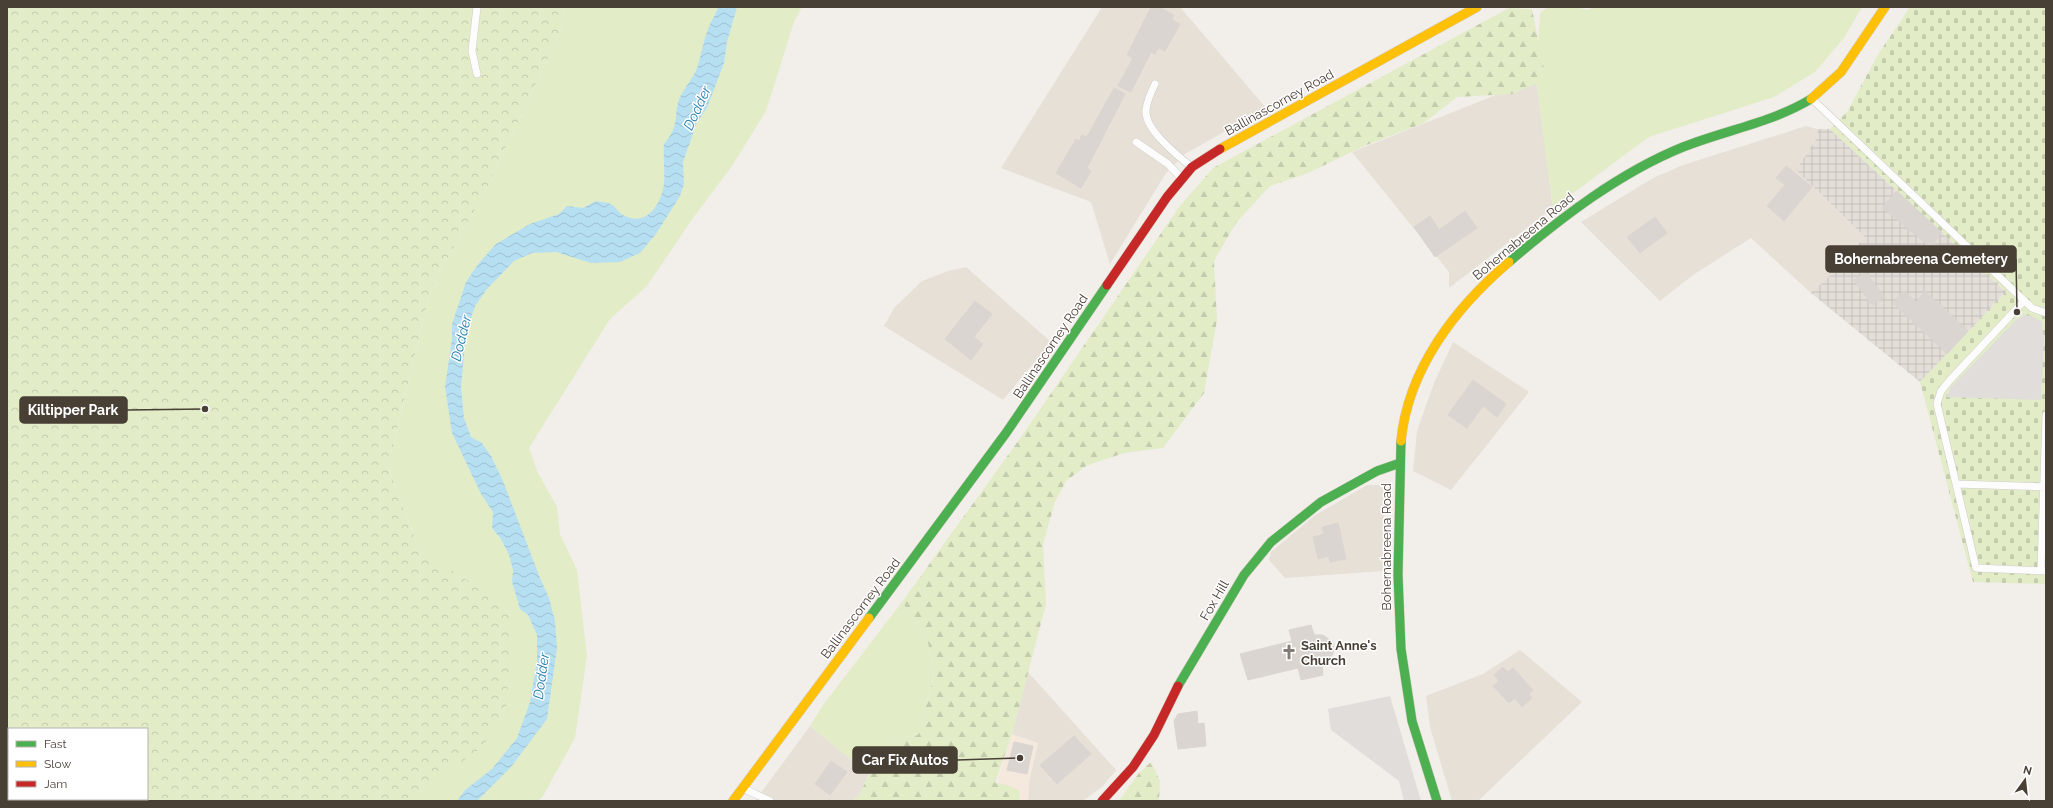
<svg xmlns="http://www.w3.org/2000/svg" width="2053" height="808" font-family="Raleway,sans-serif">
  <defs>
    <pattern id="industrial-grid" width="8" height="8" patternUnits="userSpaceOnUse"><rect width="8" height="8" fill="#e4ded9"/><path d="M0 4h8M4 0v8" fill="none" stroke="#c5c0bb"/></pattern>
    <pattern id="forest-firs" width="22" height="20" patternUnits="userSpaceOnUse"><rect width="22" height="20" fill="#e2edc8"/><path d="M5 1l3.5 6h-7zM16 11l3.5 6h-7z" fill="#c3ccac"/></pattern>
    <pattern id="cemetery-stones" width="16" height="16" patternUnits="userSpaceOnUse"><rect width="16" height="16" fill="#e2edc8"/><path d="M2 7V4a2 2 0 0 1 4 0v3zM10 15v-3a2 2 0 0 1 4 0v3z" fill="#c3ccac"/></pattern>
    <pattern id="park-crowns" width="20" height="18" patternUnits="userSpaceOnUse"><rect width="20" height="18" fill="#e2edc8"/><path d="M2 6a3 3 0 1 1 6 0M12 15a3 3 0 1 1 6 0" fill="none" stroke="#c3ccac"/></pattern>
    <pattern id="water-waves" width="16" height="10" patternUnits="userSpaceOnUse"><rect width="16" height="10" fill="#b7dff2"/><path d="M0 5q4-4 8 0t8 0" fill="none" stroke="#9fc0d0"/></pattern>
  </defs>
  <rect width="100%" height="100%" fill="#f2eeea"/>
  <path fill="#e6e0d7" d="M1102,7h78l86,101 -81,46 -19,19 -56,91 -19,-62 -90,-34z
    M1536,79l17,129 -104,80v-16l-97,-120z
    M1806,126l11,3 1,7 -22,34 69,67 -29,33 -25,23 -60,-55 -58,37 -33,26 -79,-79 72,-44 30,-13z
    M966,267l85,75 -48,58 -119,-74 10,-18 28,-27 26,-10z
    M1453,342l76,50 -78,98 -38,-19 4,-40 17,-48z
    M1367,485h13l4,7 -1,79 -98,7 -16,-18 2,-8 43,-36z
    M1520,650l62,52 -104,99h-26l-22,-74 -4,-31 57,-22z
    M1028,672l88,98 -13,16 -20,15h-55l1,-19 9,-39 -26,-9z
    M810,726l59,48 -10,22 -7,5h-97z"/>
  <path fill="#f5e8dc" d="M1012,734l26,9 -9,39 -1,19h-36z"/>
  <path fill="url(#industrial-grid)" d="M1817,129h13l176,163 -86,90 -109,-89 25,-23 29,-33 -69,-67 22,-34z"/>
  <path fill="#e2edc8" d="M566,7h236l-8,15 -28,89 -34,55 -39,52 -46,68 -37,33 -81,129 9,25 19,34 3,27 17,36 10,86 -12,82 -32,58 -5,5h-193l74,-252 -31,-82 44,-183 49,-84 77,-163z
    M1548,7h28l12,3 6,-3h268l-18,31 -29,34 -41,25 -125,40 -96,71 -17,-129 4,-66z
    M902,602l25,35 7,39 -16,59 -26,6 -18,22 -5,11 -59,-48 13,-21z"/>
  <path fill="url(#forest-firs)" d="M1509,8l23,1 14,70 -34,15 -55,3 -33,26 -60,23 -56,27 -38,13 -34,37 -22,38 3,59 -13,73 -41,55 -39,5 -38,13 -20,15 -11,21 -12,42 3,60 -34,130 -17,49 13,2 11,5 1,11h-168l7,-5 15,-33 18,-22 26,-6 16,-59 -7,-39 -25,-35 119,-165 158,-230 34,-39z
    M1151,762l9,19 -1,20h-40l20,-28z"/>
  <path fill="url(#cemetery-stones)" d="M1910,7h136v577l-73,-2 -53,-200 86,-90 -176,-163 17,-17 30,-56z"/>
  <path fill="url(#park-crowns)" fill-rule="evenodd" d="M7,7h559l-8,30 -77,163 -49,84 -44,183 31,82 94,61 -7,104 -25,34 -73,53h-401zM9,729h138v70h-138z"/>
  <path fill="#e1ddda" d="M2024,315l8,1 10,6 2,18 -3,60 -95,-3 5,-10 65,-67z
    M1390,696l31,105h-17l-5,-20 -68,-51 -3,-21z"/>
  <path fill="url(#water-waves)" d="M718,7h19l-10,35 -3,21 -17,45 -10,14 -14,40 1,22 -4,12 -24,38 -16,19 -20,9 -29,1 -35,-11 -24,1 -18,8 -27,28 -12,17 -9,28 -5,53 3,31 7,19 11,6 9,13 12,25 37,97 9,20 6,23 2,27 -10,71 -36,48 -34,34h-20l8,-11 27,-21 25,-31 13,-36 7,-41v-26l-9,-20 -8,-6 -8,-27 1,-12 -4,-15 -8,-16 -9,-11 1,-16 -12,-18 -29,-61 -7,-46 7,-48v-15l14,-42 13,-19 17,-19 34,-20 29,-10 8,-8 16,2 13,-7c4,1 10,1 15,3 5,3 8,10 14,12 22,11 37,-13 39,-33 1,-13 -1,-26 0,-39 18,-21 8,-31 17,-49 5,-9 12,-17 16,-27 4,-12 6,-26 11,-39 3,-8 8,-14 10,-22z"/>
  <path fill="#dad5d1" stroke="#dad5d0" d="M1151,7h8l15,8 -2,5 8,4 -15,27 -7,-3 -3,6 -4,-2 -20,40 -13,-6 15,-28 -6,-3z
    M1114,88l11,6 -38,74 4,3 -10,17 -25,-15 20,-34 3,2 3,-6 5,2z
    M1786,166l26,21 -28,34 -17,-15 18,-21 -9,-7z
    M1897,191l45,42 -12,14 -48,-40z
    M1465,211l12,17 -42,29 -21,-30 16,-11 9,14z
    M1655,217l12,16 -27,20 -13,-16z
    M1866,272l18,25 -12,8 -18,-25z
    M1904,291l12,11 9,-11 43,40 -21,23 -54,-51z
    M975,301l17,13 -18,23 9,7 -12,16 -26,-21z
    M1473,380l33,24 -9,13 -14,-11 -16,22 -19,-13z
    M1338,523l8,36 -16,3 -1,-6 -11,3 -5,-22 11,-3 -2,-7z
    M1311,625l3,10h9l10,7 1,9 -5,11 -7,2 1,11 -22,5 -3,-12 -50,12 -8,-26 52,-13 -3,-11z
    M1503,667l5,5 5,-4 20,22 -4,4 3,4 -10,9 -7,-9 -6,5 -16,-17 6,-5 -5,-6z
    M1197,711l1,13 6,-1 2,23 -28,3 -4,-28 4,-7z
    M1074,736l17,18 -34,30 -17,-19z
    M1014,742l19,4 -6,28 -20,-4z
    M831,761l16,11 -17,23 -15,-11z"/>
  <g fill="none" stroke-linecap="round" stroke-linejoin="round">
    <defs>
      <path id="lane" d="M477,7l-5,44 5,23
        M1155,84c-4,8 -8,17 -9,26 -2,19 31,45 44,56
        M1812,99l220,209 14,5
        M1136,142l32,22 13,14
        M2024,301l-74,79 -9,11 -4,13 39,164 70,3
        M1956,484l90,3
        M2041,570l5,-155
        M745,789l25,12"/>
      <path id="fast" d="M1509,262c53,-45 110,-89 174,-115 43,-17 88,-24 128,-48
        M1401,441l-3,134 3,74 11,72 25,80
        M869,618l137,-185 101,-148
        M1178,686l66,-111 27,-33 50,-40 56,-31 23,-8"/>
      <path id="slow" d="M1811,99l30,-27 44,-65
        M1220,149l257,-142
        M1401,441c7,-72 54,-133 108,-179
        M733,801l136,-183"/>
      <path id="jam" d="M1107,285l60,-88 25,-30 28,-18
        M1102,801l31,-34 21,-32 24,-49"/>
    </defs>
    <use href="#lane" stroke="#d0ccc7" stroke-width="8"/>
    <use href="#fast" stroke="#d3ccc1" stroke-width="10"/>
    <use href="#slow" stroke="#d3ccc1" stroke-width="10"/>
    <use href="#jam" stroke="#d3ccc1" stroke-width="10"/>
    <use href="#lane" stroke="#fdfcfc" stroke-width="7"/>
    <use href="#fast" stroke="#4caf50" stroke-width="9"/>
    <use href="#slow" stroke="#ffc107" stroke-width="9"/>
    <use href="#jam" stroke="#c62828" stroke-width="9"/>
  </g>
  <defs>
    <symbol id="church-bare" viewBox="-9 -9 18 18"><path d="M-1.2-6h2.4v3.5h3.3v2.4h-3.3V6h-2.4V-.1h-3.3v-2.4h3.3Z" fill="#847c74" stroke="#fff" stroke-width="2.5" paint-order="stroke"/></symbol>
  </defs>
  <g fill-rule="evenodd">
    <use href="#church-bare" x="1278" y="641" width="22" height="22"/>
  </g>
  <g text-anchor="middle" stroke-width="3" stroke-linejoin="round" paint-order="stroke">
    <g font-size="13" fill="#483f35" stroke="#fff">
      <text transform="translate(1279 102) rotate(-29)" y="5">Ballinascorney Road</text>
      <text transform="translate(1523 236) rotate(-40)" y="5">Bohernabreena Road</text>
      <text transform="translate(1050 346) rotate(-56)" y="5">Ballinascorney Road</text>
      <text transform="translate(1386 547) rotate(-90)" y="5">Bohernabreena Road</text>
      <text transform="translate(1214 600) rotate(-60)" y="5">Fox Hill</text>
      <text transform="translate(860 608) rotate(-53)" y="5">Ballinascorney Road</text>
    </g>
    <g font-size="13" font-weight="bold" fill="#483f35" stroke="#fff" text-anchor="start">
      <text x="1301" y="650">Saint Anne's<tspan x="1301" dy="15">Church</tspan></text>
    </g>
    <g font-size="14" font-style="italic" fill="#237ead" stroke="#fff">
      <text transform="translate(697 108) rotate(-65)" y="5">Dodder</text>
      <text transform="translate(461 338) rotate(-76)" y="5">Dodder</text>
      <text transform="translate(541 676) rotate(-82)" y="5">Dodder</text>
    </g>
  </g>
  <path fill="none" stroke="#483f35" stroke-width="1.5" d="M2017 312L2016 259M205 409L127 410M1020 758L957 760"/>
  <g fill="#483f35" stroke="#fff" stroke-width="1.5">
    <circle cx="2017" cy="312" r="4"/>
    <circle cx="205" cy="409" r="4"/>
    <circle cx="1020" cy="758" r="4"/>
  </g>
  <g fill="#483f35" stroke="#483f35" stroke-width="1.5">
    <rect x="1826" y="246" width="190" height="26" rx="4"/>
    <rect x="20" y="397" width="107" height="26" rx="4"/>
    <rect x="853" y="747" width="104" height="26" rx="4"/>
  </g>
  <g font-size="14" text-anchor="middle" font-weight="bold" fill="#fff">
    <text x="1921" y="264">Bohernabreena Cemetery</text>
    <text x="73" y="415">Kiltipper Park</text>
    <text x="905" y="765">Car Fix Autos</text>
  </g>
  <rect width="2053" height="808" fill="none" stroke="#483f35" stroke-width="16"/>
  <rect x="8" y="728" width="140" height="72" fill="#ffffff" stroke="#b6b2ae"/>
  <rect x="16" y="741" width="20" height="6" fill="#4caf50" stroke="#b6b2ae"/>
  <text x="44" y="748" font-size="12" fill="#483f35">Fast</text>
  <rect x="16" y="761" width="20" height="6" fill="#ffc107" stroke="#b6b2ae"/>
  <text x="44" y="768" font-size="12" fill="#483f35">Slow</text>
  <rect x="16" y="781" width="20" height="6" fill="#c62828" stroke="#b6b2ae"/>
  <text x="44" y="788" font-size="12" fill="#483f35">Jam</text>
  <g transform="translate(2025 780) rotate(15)" stroke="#ffffff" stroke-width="3" paint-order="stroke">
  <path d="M0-3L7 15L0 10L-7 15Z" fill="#483f35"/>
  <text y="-6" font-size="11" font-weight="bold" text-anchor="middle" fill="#483f35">N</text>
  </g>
</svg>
